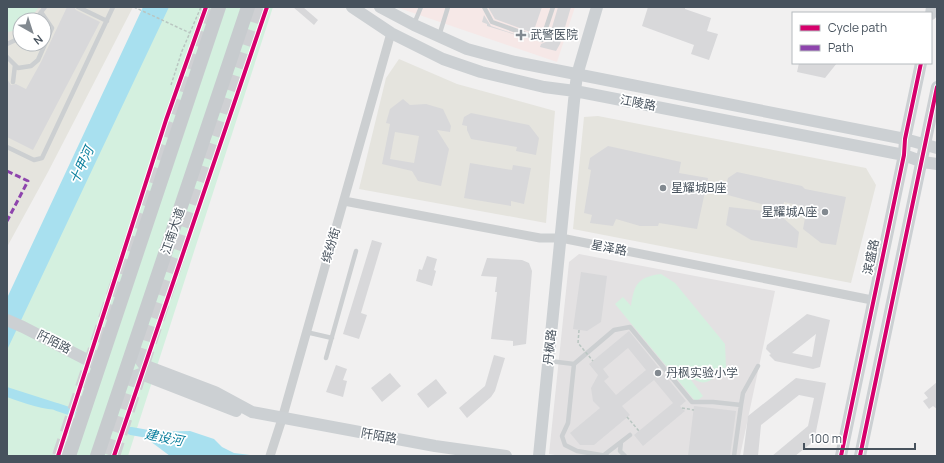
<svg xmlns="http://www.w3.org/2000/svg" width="944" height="463" font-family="Manrope,'Noto Sans SC',sans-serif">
  <rect width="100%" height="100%" fill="#f1f0f0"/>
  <path fill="#e5e4de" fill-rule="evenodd" d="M7,7h126l-85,165 -41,75zM20,20h24v24h-24z
    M399,59l58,25 98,27 -9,112 -187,-34 27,-111z
    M598,116l268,52 10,17 -25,98 -278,-54 11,-112z"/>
  <path fill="#e3e1e2" d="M579,254l196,37 -35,165h-179l-12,-2 20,-192z"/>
  <path fill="#f6e8e7" d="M396,7h179l-18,55z"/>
  <path fill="#d4f0df" d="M7,7h32l-10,13h-9v10l-13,2z
    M166,7h107l-145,449h-121v-120z
    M661,274l14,9 50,61 1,23c-7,6 -16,18 -26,15 -4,-1 -8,-4 -12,-6l15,20 -7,6 -81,-98 8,-7 8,9c3,-22 7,-29 30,-32z"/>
  <path fill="#a8e0ef" d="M143,7h26l-162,343v-52z
    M7,387l50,16 9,7c-20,1 -40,-6 -59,-13z
    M190,431l24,8 8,8 12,6 24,3h-88l-32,-24z"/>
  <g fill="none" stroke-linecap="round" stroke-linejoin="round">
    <path stroke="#a8e0ef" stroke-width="8" d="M57,407l15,5
      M131,431l17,3"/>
  </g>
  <path fill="#d8d8da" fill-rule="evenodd" d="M67,7h7l2,3 24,12 -67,128 -26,-13v-58l4,6 5,-1 10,5 15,-27z
    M293,7h10l15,13 -4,5z
    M488,7h54l-9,26 -38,-14z
    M558,7h13l-11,37 -4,7 -16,-4 1,-3 7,-3z
    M648,7h37v2l26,9 -4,13 11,3 -9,26 -18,-6 3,-9 -52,-19z
    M484,15l7,11 38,13 -42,-13v-2l-5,-2z
    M799,63h38l-12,15 -28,-6z
    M403,99l7,6 16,-1 17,5 8,17 -1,6 -13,-2 12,19 -8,37 -23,-5 -6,-10 -30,-7 8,-40 -4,-1 4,-14zM395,132l24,4 -5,27 -24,-4z
    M471,113l58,12 10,13 -3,17 -20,-4 1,-4 -46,-8 -4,-9v-4l-5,-1 2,-8z
    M608,146l73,16 -2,11 29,5 -11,51 -38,-6 -1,3h-18l-24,-7 -3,7 -23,-3 2,-8 -8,-2 7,-43 -3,-1 2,-11z
    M470,163l42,7 1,-5 18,3 -7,36 -13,-3v5l-47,-8z
    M737,172l60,13 5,1 3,3 41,8 -10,48 -15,-2 -18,-14 4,-22 -23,-5 -3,14 18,16 -2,16 -46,-8 -25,-15 3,-18 35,4 1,-6 -41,-11 4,-16z
    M372,240l10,3 -21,70 6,2 -8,24 -16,-5z
    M427,256l10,3 -3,11 2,1 -4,15 -16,-5 3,-12 3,1z
    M487,258l35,2 7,3 3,8 -6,73 -13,2v-5l-22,-2 6,-47h-2l2,-15 -16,-1z
    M581,272l26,4 -6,46 -14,9 -14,-2z
    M807,314l23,6 -10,47 -7,2 -38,-8 -6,-6 2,-1 -5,-5 1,-4zM816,334l-4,23 -20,-4z
    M629,331l57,70 -6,5 5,5 -42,35 -9,-11 39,-32 -19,-23 -32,26 8,9 -36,30h-14l-10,-12 30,-25 -7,-7 -2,-13 7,-13 -9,-11zM628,348l18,22 -30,25 -12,-14 5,-4 -6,-8z
    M494,355l11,3 -10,33 -4,6 -24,21 -8,-10 26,-22z
    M336,365l11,4 -4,11 4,1 -4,16 -17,-5z
    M390,373l11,13 -19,16 -11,-14z
    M796,378l30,5 -12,58 -19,15h-23l36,-30 6,-28 -15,-3 -38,30 -3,31h-15l5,-40z
    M436,379l11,14 -19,15 -11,-14z
    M937,382v27l-4,-3 -4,3 -6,-8 5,-3 -4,-5z
    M694,406l42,5 -6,45h-42z"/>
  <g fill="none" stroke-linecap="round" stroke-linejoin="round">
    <path stroke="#cfd0d3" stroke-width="16" stroke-dasharray="16 8" stroke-linecap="butt" d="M60,456l151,-449
      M112,456l146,-449"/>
    <path stroke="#b9c6c1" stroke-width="1.5" stroke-dasharray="3 2" stroke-linecap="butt" d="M134,7l56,26
      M171,85l11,-34 19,-44
      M682,408l12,2
      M627,417l12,14"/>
    <path stroke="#cccfd1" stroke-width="4.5" d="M78,7l29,14
      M484,7l8,15 50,18 11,-33
      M35,20l10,-13
      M414,24l7,-17
      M439,36l9,-29
      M7,44l13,-6
      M7,57l11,11 13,-2 7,-6 14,-32 -11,-16
      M13,82l2,-17
      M7,147l27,13 8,-2 71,-151
      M306,332l26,6
      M326,358l30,-107
      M549,361l25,3 -6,59 -6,13 3,9 12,6 30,5
      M574,364l40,-34 16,-3 62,75h21l28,3 -7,51
      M741,405l2,-12 15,-27
      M621,442l-1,9 5,5
      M604,455l26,-20"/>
    <path stroke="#cccfd1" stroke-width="9" d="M344,201l196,37h21l311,62
      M270,456l12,-37 109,-386"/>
    <path stroke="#ccd0d3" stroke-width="12" d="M352,7l39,26 52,26 38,13 63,15 31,4 329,64 19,7 14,2
      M380,7l34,18 53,24 48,13 390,77 32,9
      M931,14l1,-7
      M7,320l16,7 76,39
      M133,350l11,15 71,27 37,20 183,34 71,10
      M122,381l19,-7 95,37
      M539,456l36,-365 2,-16 20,-68
      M841,456l63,-301 1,-16 16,-76
      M860,456l77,-369"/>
    <path stroke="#c7cbce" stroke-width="14" d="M69,456l150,-449
      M97,456l151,-449"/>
    <path stroke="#b9c6c1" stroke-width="1.5" stroke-dasharray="3 2" stroke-linecap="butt" d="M579,330l-1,13 15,18"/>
    <path stroke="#8e44ad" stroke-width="3" stroke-dasharray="6 3" stroke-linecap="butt" d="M7,171l21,10 -21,40"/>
    <defs>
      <path id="cycleway" d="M58,456l108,-336 40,-113
        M114,456l153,-449
        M841,456l63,-301 1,-16 16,-76
        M860,456l77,-369"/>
    </defs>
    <use href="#cycleway" stroke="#fff" stroke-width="6"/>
    <use href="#cycleway" stroke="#d6006c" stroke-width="4"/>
  </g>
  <g fill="#828990" stroke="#fff" stroke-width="1.5">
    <path d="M519 29h4v4h4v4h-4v4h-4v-4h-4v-4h4z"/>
    <circle cx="663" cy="188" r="4"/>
    <circle cx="825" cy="212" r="4"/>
    <circle cx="658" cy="373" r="4"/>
  </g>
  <g text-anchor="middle" stroke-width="3.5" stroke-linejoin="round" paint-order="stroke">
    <g font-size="12" fill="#47525d" stroke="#fff" text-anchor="start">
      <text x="530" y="39">武警医院</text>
      <text x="671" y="192">星耀城B座</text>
      <text x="817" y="216" text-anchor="end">星耀城A座</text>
      <text x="666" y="377">丹枫实验小学</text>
    </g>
    <g font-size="12" fill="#47525d" stroke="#fff">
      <text transform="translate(638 103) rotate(11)" y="4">江陵路</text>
      <text transform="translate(173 231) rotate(-71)" y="4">江南大道</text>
      <text transform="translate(331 245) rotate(-73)" y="4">缤纷街</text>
      <text transform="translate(609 248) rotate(11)" y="4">星泽路</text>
      <text transform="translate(871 257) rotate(-78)" y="4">滨盛路</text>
      <text transform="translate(54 342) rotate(27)" y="4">阡陌路</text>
      <text transform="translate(550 347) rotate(-84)" y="4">丹枫路</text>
      <text transform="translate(379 436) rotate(10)" y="4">阡陌路</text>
    </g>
    <g font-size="13" font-style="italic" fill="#0a7f9d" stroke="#fff">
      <text transform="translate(81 165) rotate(-65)" y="5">十甲河</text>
      <text transform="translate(164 437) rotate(11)" y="5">建设河</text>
    </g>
  </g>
  <rect width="944" height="463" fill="none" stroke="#47525d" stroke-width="16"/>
  <rect x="792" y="12" width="140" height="52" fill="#ffffff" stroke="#b5babe"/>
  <rect x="800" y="25" width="20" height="6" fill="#d6006c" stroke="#b5babe"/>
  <text x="828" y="32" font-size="12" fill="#47525d">Cycle path</text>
  <rect x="800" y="45" width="20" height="6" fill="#8e44ad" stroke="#b5babe"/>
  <text x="828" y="52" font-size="12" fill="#47525d">Path</text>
  <g transform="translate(32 32) rotate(141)"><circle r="19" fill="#ffffff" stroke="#b5babe"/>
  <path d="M0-3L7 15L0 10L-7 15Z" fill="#828990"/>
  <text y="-6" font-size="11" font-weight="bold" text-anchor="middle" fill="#47525d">N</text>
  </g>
  <path d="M804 443v6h111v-6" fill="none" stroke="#47525d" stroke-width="2"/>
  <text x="810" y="443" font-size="12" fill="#47525d" stroke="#ffffff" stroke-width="3" paint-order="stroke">100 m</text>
</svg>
